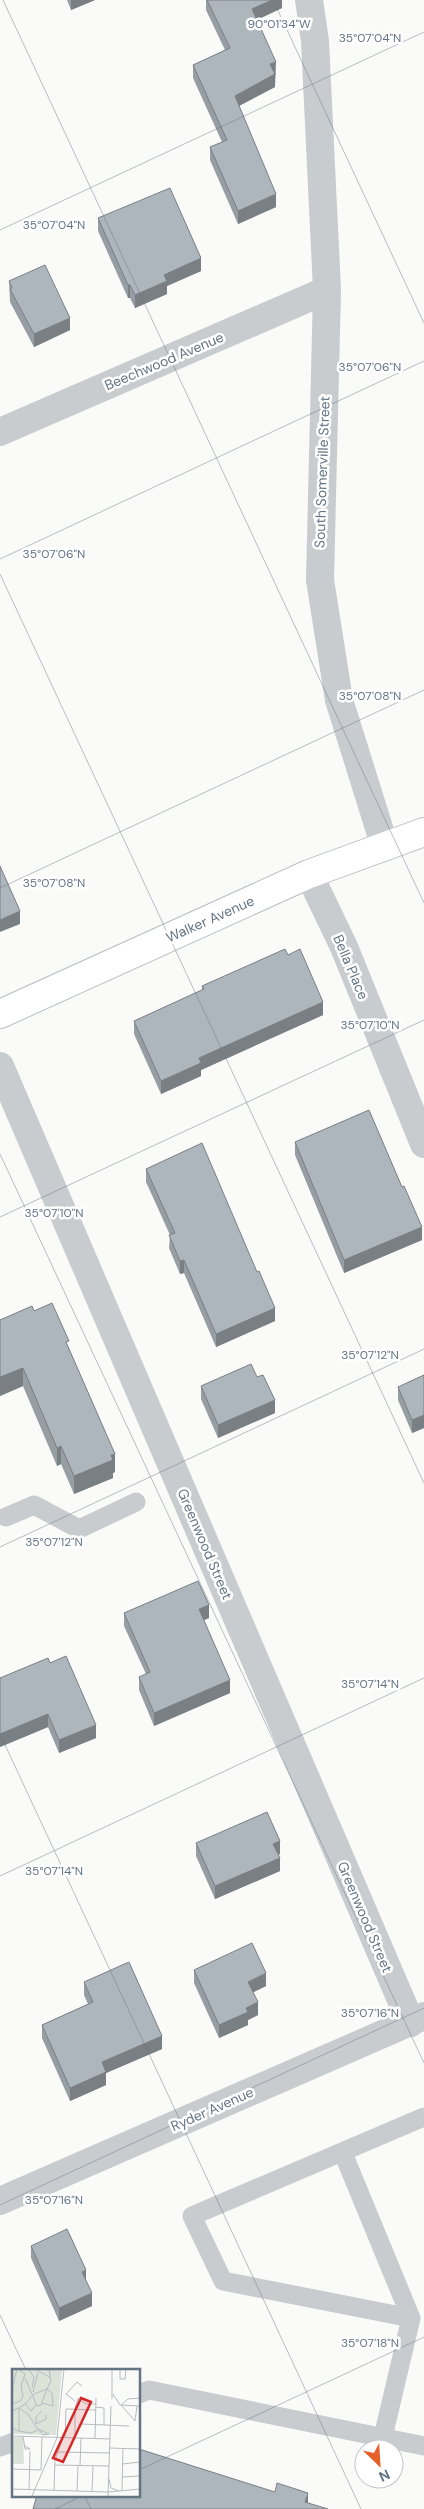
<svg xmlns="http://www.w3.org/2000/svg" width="424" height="2509" font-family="'DM Sans',sans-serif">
  <rect width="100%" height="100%" fill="#fafaf8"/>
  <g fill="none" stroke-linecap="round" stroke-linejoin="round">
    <defs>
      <path id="secondary" d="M0,1014l309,-140 115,-42"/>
    </defs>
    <use href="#secondary" stroke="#babfc4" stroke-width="30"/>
    <path stroke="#c8cccf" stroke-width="19" d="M6,1517l28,-12 45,24 57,-27
      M343,2153l68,165 -28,119
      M411,2318l-188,-37 -31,-65 232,-99
      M139,2394l10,-4 275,56
      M0,2447l14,-5"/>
    <path stroke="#c8cccf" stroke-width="28" d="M309,0l6,41 12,249 -7,290 19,120 46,147
      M0,432l327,-142
      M309,874l35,73 80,197
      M0,1066l411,957
      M0,2201l424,-185"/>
    <use href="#secondary" stroke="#fff" stroke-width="28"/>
  </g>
  <path fill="#969da3" d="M67,0h28l-24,10z
    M206,0h76v8l-25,12 19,55h-1v12l-36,19 37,101 -38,17 -28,-64v-13l12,-5 -29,-64v-13l32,-15 -19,-40z
    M98,218l103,53 -34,15v8l-32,14 -5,-10h-2l-30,-67z
    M9,281l61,49 -36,17 -24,-45z
    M288,955l35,60 -122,55v6l-40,18 -27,-60v-13l68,-31v-4z
    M295,1142l107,45 20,53 -78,33 -49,-118z
    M146,1169l129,152 -59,26 -32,-74 -4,1 -11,-26 1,-13 -24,-53z
    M34,1311l35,37 46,124 -2,1v5l-39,16 -13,-30 -4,2 -34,-80 -23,10v-76z
    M424,1375v53l-12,5 -14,-33v-13z
    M201,1386l74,27 -57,25 -17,-39z
    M124,1613l85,5 -5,2 26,73 -76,33 -15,-36v-13l7,-3 -22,-48z
    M50,1663l46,75 -37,15 -11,-26 -48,20v-69z
    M196,1843l84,11 -2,1 2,16 -65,28 -19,-43z
    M194,1970l72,16 -13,6 5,23 -10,5v5l-29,13 -25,-55z
    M84,1982l78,67 -56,24v12l-36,16 -28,-63v-13l46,-21 -4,-9z
    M31,2246l61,60 -33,15 -28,-63z"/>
  <path fill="#7a7f84" d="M71,0h24l-24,10z
    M272,0h10v8l-30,14v-13z
    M276,62l-1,25 -40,21v-12l35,-32z
    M276,194v13l-38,17v-13z
    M201,258v13l-34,15v8l-32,14v-13l29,-20z
    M128,285h2v13h-2z
    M70,318v12l-36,17v-13z
    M20,911v13l-20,8v-12z
    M323,1002v13l-122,55v6l-40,18v-13l38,-23z
    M422,1227v13l-78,33v-13z
    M184,1260v13l-4,1v-13z
    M275,1308v13l-59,26v-13z
    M23,1368v18l-23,10v-19z
    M275,1400v13l-57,25v-13z
    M424,1415v13l-12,5v-13z
    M61,1446v18l-4,2v-18z
    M115,1454v18l-2,1v5l-39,16v-18l37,-21z
    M209,1605v13l-10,4v-13z
    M230,1680v13l-76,33v-13z
    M48,1714v13l-48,20v-13z
    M96,1725v13l-37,15v-13z
    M280,1841v13l-7,3v-13z
    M280,1858v13l-65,28v-13z
    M266,1973v13l-18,9v-13z
    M258,2002v13l-10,5v5l-29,13v-13l27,-17z
    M162,2036v13l-56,24v12l-36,16v-13l32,-26z
    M86,2270v13l-4,-11z
    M92,2293v13l-33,15v-13z
    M308,2493v16l-3,-7z"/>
  <path fill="#aeb6bd" stroke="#7a7f84" d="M207,0h65l-20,9 24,53 -6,2 5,10 -40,22 41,98 -38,17 -28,-64 17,-7 -34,-75 37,-17z
    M170,188l31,70 -37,17 3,6 -32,14 -5,-10h-2l-30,-67z
    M45,265l25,53 -36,16 -24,-45 2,-1 -3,-7z
    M0,866l20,45 -20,9z
    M285,949l3,6 12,-6 23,53 -124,56 2,5 -40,18 -27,-60 70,-32 -2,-3z
    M369,1110l33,77 2,-1 18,41 -78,33 -49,-118z
    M202,1143l55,129 2,-1 16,37 -59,26 -32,-74 -4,1 -11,-26 6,-2 -29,-64z
    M52,1303l17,38 -3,1 49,112 -4,1 2,5 -39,16 -13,-30 -4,2 -34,-80 -23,9v-57l32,-14 2,5z
    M251,1364l6,13 6,-2 12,25 -57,25 -17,-39z
    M424,1375v40l-12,5 -14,-33z
    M198,1581l11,24 -10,4 31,71 -76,33 -15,-36 11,-5 -26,-59z
    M66,1656l30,69 -37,15 -11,-26 -48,20v-56l48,-20 2,5z
    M267,1812l13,29 -7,3 7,14 -65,28 -19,-43z
    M252,1943l14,30 -18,9 10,20 -12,6 2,4 -29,13 -25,-55z
    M129,1962l33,74 -60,26 4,10 -36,16 -28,-63 51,-23 -9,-20z
    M67,2229l19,41 -4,2 10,21 -33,15 -28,-62z
    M139,2449l136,43 2,-9 31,10 -3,9 23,7h-295l4,-14h102z"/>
  <path fill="none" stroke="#647483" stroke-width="1" stroke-opacity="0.45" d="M3,0l421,903M273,0l151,323M0,230l424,-198M0,559l424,-198M0,574l424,909M0,888l424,-198M0,1154l424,909M0,1217l424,-197M0,1547l424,-198M0,1734l361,775M0,1876l424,-198M0,2205l424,-197M0,2315l26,55M139,2470l285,-133M84,2495l7,14M55,2509l29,-14"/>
  <g text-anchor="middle" stroke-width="5" stroke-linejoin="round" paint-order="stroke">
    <g font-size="14" fill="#647483" stroke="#fff">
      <text transform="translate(164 361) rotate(-23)" y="5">Beechwood Avenue</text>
      <text transform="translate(322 472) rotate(-88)" y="5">South Somerville Street</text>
      <text transform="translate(210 919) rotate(-24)" y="5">Walker Avenue</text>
      <text transform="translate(351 967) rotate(67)" y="5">Bella Place</text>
      <text transform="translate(205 1544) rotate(67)" y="5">Greenwood Street</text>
      <text transform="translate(365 1917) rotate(67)" y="5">Greenwood Street</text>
      <text transform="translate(212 2109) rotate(-24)" y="5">Ryder Avenue</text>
    </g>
  </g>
  <g transform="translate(12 2369)">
    <rect width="128" height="128" fill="#fafaf8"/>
    <path d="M0,0l50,1 -6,65 -44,-1zM0,68h11l1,27h-11z" fill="#dbe2d8"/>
    <path fill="none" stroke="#b5bcc2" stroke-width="1" d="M23,0l16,9M108,0v10h5l1,-10M17,1l5,7 -2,11M13,9l12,28 4,-1 6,-16 5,4 1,13 -11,-3M0,20l5,-20M21,23l5,-19M101,25l7,11 20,1M100,30v-30M63,32l-9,-7 11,-12 5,4M13,34l6,8 5,-6M0,35l8,-3 3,-5 -2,-10 4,-12 -7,-5M125,37l-2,15 -14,-16 7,-6 12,-1M84,38l8,1v17M63,40l3,-11 8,6h10M0,42l12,-6 10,-11 13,-5 4,-8 -2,-12M30,42l-6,6v7l10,-5v-4M0,59l6,3 13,2 7,-3 -10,-16 -9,-6v23M67,59l2,-4 48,2M26,60l11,5 -6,1 -4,-5M0,67l98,3M11,67l2,13h5l-5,-3M53,69l1,-29 30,1M63,69v-29M83,70l1,-41M98,79l30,1M46,83l52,1M110,95l18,-2M43,96l54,1M68,97l1,-28M0,100l29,1 1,-33M110,108l18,-1M97,110l2,9 8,3M0,120l96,3 32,-3M17,121l1,-39M110,121l1,-42M42,122l1,-31 8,-22M65,122l1,-25M80,122l1,-25M20,127l25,-58 7,-69M96,127l3,-90"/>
    <path fill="#d62828" fill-opacity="0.15" stroke="#d62828" stroke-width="2.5" d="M69,29l10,4 -28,60 -10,-4z"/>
    <rect width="128" height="128" fill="none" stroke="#647483" stroke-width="2.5"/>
  </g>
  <g font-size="12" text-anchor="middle" fill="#647483" stroke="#fff" stroke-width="5" stroke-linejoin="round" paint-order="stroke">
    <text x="279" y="28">90°01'34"W</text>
    <text x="370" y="42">35°07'04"N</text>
    <text x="54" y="229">35°07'04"N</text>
    <text x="370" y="371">35°07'06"N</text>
    <text x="54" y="558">35°07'06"N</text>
    <text x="370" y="700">35°07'08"N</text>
    <text x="54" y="887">35°07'08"N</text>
    <text x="370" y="1029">35°07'10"N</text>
    <text x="54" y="1217">35°07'10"N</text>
    <text x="370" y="1359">35°07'12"N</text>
    <text x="54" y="1546">35°07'12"N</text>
    <text x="370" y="1688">35°07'14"N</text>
    <text x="54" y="1875">35°07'14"N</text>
    <text x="370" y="2017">35°07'16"N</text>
    <text x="54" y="2204">35°07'16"N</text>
    <text x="370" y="2347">35°07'18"N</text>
  </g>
  <g transform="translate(379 2464) rotate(155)"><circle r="24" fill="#ffffff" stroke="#c1c7cd"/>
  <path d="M0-4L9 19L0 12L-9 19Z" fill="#e86029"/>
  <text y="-8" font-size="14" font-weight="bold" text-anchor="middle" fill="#647483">N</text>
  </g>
</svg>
